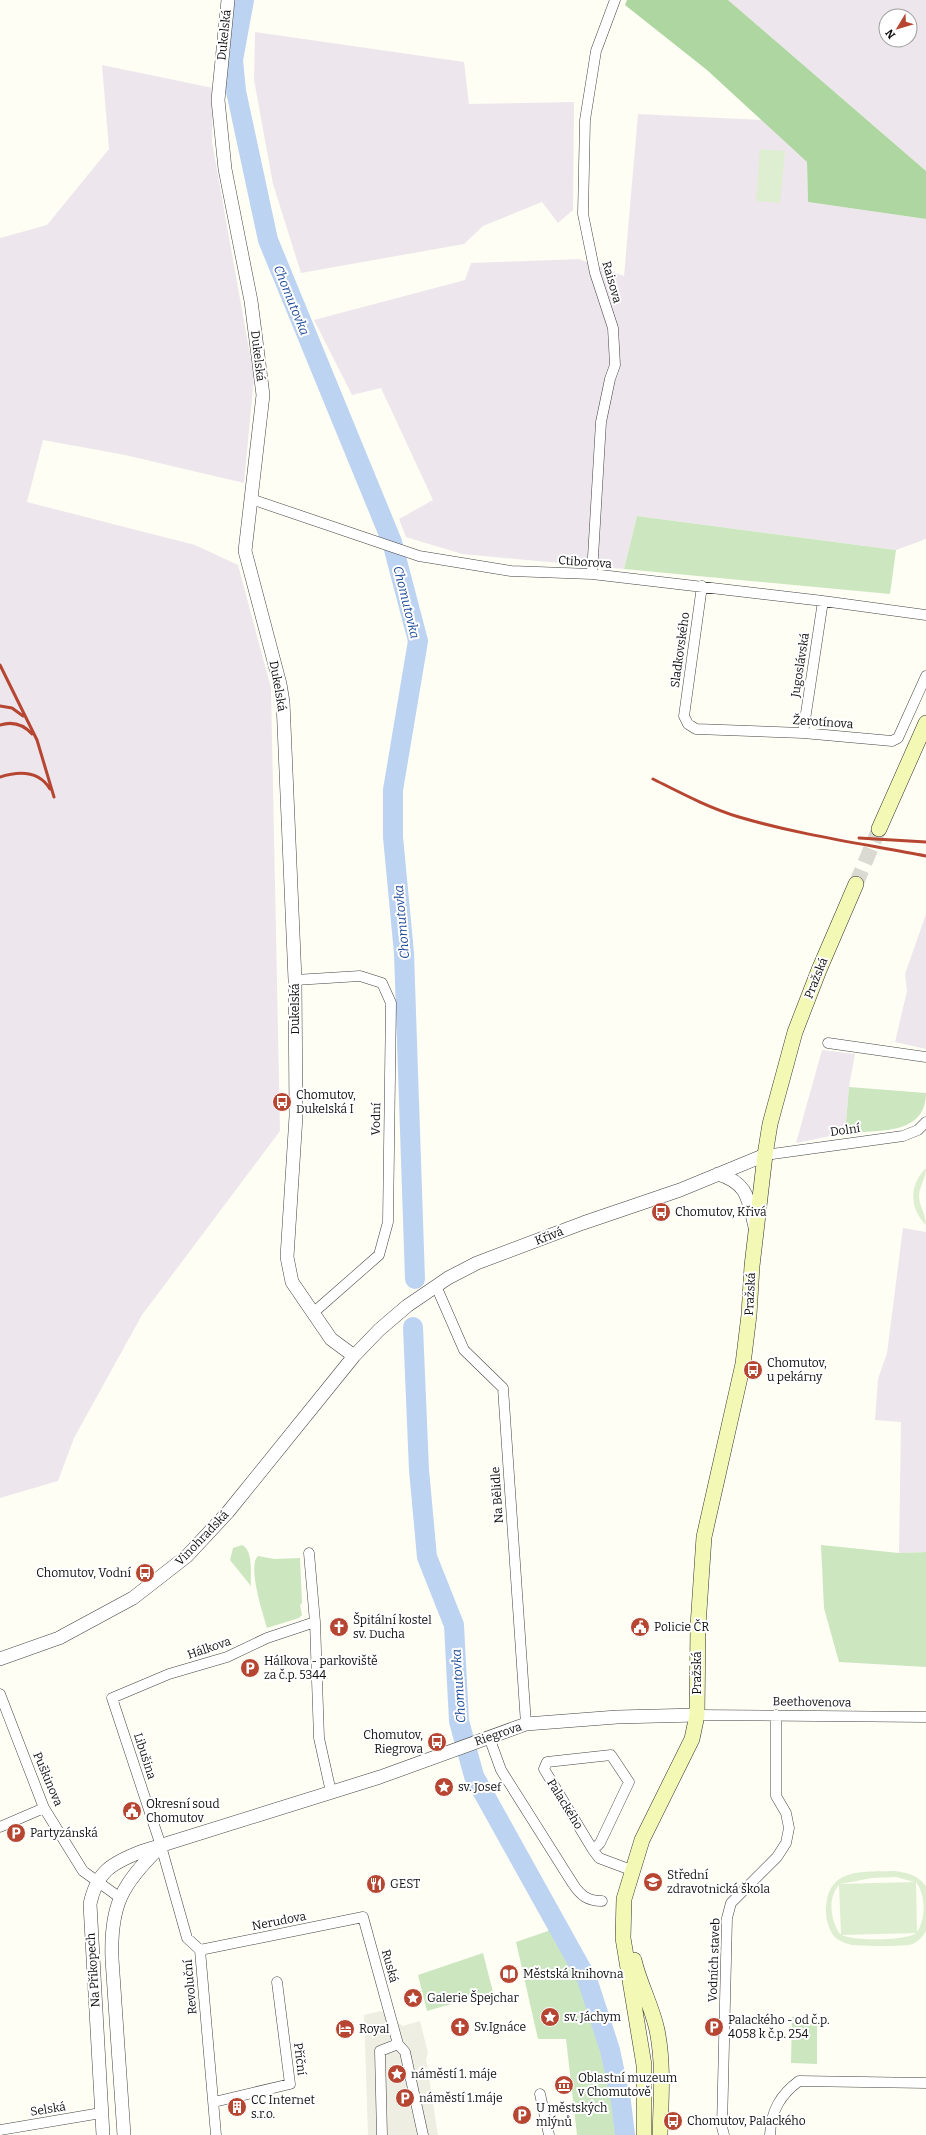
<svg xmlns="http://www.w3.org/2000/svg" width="926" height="2135" font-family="Bitter,serif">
  <rect width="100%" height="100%" fill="#fefef4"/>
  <path fill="#eee6ed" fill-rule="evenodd" d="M728,0h198v171zM886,16h24v24h-24z
    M255,32l209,30 5,42 105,-2 -1,108 -15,13 -16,-21 -59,24 -19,18 -163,29 -28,-89 -19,-104z
    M102,65l111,23 -1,54 42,235 -10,106 -119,-28 -82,-15 -16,62 168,43 43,20 33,123 9,443 -138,184 -68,123 -16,43 -58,17v-1260l47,-13 62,-76z
    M638,114l124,6 45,42 1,40 118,17v320l-30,11 -259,-34 -13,53 -162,-15 -56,-17 -7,-18 34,-19 -52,-112 -29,7 -38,-75 151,-40 6,-17 108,-4 45,17z
    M926,914v135l-31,-7 12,-51 -2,-17z
    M822,1050l33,4 -6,33 -4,46 -49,10z
    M903,1228l23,4v320l-27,1 2,-131 -26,-2 3,-41 9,-26z"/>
  <path fill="#cce7c0" d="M637,516l259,34 -6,44 -266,-25z
    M849,1087l77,6c0,43 -49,37 -81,40z
    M242,1545c12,6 8,29 9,41l-21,-26 3,-12z
    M821,1545l78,8 27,-1v115l-87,-5 -15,-54z
    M258,1556l16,3 26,-1 2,45 -2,2 2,10 -3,3 -32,10c-4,-14 -20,-62 -9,-72z
    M554,1925l24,43 21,59 20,90 2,18h-44l-11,-96h-28l-22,-97 32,-11v-4z
    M483,1953l10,39 -66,19 -9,-36z
    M792,2017l25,1v46l-26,-1z"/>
  <path fill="#aed6a0" d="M627,0h101l198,171v48l-118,-17 -1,-40 -100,-92 -82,-65z"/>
  <path fill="#deefd1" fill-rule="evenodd" d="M760,149l25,2 -5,52 -24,-2z
    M926,1168c0,10 -6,17 -7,27 0,11 7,19 7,30 -17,-17 -17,-40 0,-57z
    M895,1871c14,2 22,4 31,15v45c-3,5 -7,10 -13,13 -8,3 -52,2 -61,1 -4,-1 -11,-3 -15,-6 -7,-5 -11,-19 -11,-27 0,-45 35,-40 69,-41zM896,1877l18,5 -74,2 32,-6zM916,1882c10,14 10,36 1,50zM839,1885l2,49h-1c-9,-13 -13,-36 -1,-49zM916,1933c-8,8 -64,8 -74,2z"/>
  <path fill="#efeee2" d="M381,2011l22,15 17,-5 8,32 -2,6 12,76h-70l-4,-120z"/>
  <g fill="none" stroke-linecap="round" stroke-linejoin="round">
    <path stroke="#bdd3f2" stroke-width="20" d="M244,0l-11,60 3,31 32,149 124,302 26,99 -25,149v47l11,116 11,326
      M413,1327l6,143 8,87 27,68 5,96 15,55 113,203 23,71 11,52 4,33"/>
    <path stroke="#dadad2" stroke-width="15" stroke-dasharray="15 8" stroke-linecap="butt" d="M856,884l23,-55"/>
    <defs>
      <path id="minor" d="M251,499l168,57 92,15 81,3 231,27 103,14
        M592,574l9,-152 9,-43 5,-14 -2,-37 -18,-55 -12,-59 2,-94 11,-69 19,-51
        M702,586l-18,130 4,8 8,5 107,4 89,8 6,-3 28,-62
        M803,733l20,-132
        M295,980l65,-4 22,7 9,20 -3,219 -9,33 -66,58
        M828,1043l98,14
        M765,1155l138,-19 15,-6 8,-8
        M436,1286l28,64 39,38 23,336
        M309,1553l6,69 4,116 12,54
        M0,1694l44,114 39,63 36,26
        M697,1715l229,2
        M489,1737l12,33 72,114c8,12 15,17 29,17
        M0,1827l44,-19
        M593,1850l7,-7 29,-61 -18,-27 -64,7 -3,7 49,81 6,8 32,12
        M200,1950l163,-33 35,127
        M540,2094l9,41
        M214,2102l76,-18 -13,-102
        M0,2130l101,-17
        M216,2135l-16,-185 -13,-12 -26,-92 -49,-148 57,-24 58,-17 40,-19 48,-16
        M382,2135l-2,-84 18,-7 7,8 18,83
        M724,2135l-2,-8 5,-209 4,-15 46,-46 9,-14 3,-15 -3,-15 -10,-17v-81
        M770,2135c1,-24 10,-40 29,-54l127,2"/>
      <path id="tertiary" d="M228,0l-10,100 7,69 26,132 12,94 -18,156 35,133 3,18 12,278 1,136 -9,141 5,25 39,57 23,17
        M718,1174c30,9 30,25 37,53
        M0,1659l59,-21 74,-40 54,-42 41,-44 126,-156 25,-26 28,-24 41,-28 29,-15 106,-40 97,-33 85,-35
        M103,2135l-13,-231c7,-32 20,-40 50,-52l240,-75 146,-53 91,-7 80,-2
        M124,2135l-12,-176c-2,-54 10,-75 48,-112"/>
      <path id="secondary" d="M879,829l47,-106
        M634,1960c5,23 18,46 23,70 7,34 4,71 3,105
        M644,2135v-70l-21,-127 1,-39 18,-59 50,-101 5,-24 1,-89 6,-89 39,-173 6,-49 3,-49 13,-111 5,-31 25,-92 24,-62 37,-86"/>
    </defs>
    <use href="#minor" stroke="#434343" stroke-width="11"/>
    <use href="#tertiary" stroke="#434343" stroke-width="14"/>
    <use href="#secondary" stroke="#323232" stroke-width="16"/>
    <use href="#minor" stroke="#fff" stroke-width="10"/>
    <use href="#tertiary" stroke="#fff" stroke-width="13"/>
    <use href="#secondary" stroke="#f3f9b5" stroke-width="15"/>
    <path stroke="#b64632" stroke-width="3" d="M0,665l37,75 17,57
      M0,706l12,2 11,8
      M0,725c13,-4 23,-1 32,9
      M0,777c19,-6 39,-6 50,12
      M653,779c28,14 56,29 86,38 61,18 125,27 187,39
      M859,838l67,4"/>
  </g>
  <defs>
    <symbol id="bus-disc" viewBox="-11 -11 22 22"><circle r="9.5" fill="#b64632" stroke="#fff"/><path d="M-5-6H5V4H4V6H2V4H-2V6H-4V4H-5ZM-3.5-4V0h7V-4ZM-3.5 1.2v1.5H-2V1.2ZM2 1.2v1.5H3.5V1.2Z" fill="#fff"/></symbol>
    <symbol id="church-disc" viewBox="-11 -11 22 22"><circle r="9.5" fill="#b64632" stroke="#fff"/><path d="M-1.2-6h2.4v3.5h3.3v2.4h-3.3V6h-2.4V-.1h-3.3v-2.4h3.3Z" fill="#fff"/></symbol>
    <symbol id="civic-disc" viewBox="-11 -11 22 22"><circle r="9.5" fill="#b64632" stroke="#fff"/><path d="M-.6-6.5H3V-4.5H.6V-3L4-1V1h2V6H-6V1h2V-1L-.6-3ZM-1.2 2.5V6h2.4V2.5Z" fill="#fff"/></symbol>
    <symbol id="parking-disc" viewBox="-11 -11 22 22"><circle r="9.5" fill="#b64632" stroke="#fff"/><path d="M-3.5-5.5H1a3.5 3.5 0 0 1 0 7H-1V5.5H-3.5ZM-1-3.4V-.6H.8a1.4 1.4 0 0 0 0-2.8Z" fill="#fff"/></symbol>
    <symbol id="sight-disc" viewBox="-11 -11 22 22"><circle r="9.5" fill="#b64632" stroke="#fff"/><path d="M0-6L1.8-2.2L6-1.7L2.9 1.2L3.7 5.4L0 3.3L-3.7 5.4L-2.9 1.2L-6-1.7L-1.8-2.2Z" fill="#fff"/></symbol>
    <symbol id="school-disc" viewBox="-11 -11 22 22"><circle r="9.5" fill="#b64632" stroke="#fff"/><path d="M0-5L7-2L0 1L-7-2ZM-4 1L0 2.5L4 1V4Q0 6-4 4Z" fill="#fff"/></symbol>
    <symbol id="restaurant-disc" viewBox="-11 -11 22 22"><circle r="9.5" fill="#b64632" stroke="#fff"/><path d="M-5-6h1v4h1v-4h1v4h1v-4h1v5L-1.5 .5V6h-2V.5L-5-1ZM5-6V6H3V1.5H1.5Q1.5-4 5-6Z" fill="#fff"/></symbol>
    <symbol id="library-disc" viewBox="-11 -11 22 22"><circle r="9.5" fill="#b64632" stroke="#fff"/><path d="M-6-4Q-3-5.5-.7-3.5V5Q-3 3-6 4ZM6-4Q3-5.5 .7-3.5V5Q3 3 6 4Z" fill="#fff"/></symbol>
    <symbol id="hotel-disc" viewBox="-11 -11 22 22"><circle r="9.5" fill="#b64632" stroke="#fff"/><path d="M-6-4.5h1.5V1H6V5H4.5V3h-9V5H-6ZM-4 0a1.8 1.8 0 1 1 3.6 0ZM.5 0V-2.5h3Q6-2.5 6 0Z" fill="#fff"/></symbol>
    <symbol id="museum-disc" viewBox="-11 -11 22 22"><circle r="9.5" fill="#b64632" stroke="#fff"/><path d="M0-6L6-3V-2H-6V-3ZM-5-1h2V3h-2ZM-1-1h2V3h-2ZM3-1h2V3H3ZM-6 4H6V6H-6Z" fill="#fff"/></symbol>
    <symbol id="building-disc" viewBox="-11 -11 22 22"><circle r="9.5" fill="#b64632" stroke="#fff"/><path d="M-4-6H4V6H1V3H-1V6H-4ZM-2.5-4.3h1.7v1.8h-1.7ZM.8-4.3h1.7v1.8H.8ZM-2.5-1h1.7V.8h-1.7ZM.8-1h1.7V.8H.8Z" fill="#fff"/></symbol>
  </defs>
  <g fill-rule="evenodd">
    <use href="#bus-disc" x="271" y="1091" width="22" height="22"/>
    <use href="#bus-disc" x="650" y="1201" width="22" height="22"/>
    <use href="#bus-disc" x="742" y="1359" width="22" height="22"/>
    <use href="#bus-disc" x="134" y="1562" width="22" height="22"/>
    <use href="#church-disc" x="328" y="1616" width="22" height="22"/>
    <use href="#civic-disc" x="629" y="1616" width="22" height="22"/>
    <use href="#parking-disc" x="239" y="1657" width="22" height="22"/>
    <use href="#bus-disc" x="426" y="1731" width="22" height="22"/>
    <use href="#sight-disc" x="433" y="1776" width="22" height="22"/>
    <use href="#civic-disc" x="121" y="1800" width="22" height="22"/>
    <use href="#parking-disc" x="5" y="1822" width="22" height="22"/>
    <use href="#school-disc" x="642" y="1871" width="22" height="22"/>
    <use href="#restaurant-disc" x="365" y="1873" width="22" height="22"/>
    <use href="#library-disc" x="498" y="1963" width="22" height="22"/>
    <use href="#sight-disc" x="402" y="1987" width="22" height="22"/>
    <use href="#sight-disc" x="539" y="2006" width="22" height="22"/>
    <use href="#church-disc" x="449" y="2016" width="22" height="22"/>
    <use href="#parking-disc" x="703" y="2016" width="22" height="22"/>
    <use href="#hotel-disc" x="334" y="2018" width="22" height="22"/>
    <use href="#sight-disc" x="386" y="2063" width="22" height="22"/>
    <use href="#museum-disc" x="553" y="2074" width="22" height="22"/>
    <use href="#parking-disc" x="394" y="2087" width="22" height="22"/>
    <use href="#building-disc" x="226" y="2096" width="22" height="22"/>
    <use href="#parking-disc" x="511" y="2104" width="22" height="22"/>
    <use href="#bus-disc" x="662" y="2110" width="22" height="22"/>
  </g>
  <g text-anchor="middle" stroke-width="4" stroke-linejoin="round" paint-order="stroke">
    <g font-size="12" fill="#101010" stroke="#fff">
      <text transform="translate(224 35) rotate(-84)" y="4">Dukelská</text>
      <text transform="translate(612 282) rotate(74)" y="4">Raisova</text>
      <text transform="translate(258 356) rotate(83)" y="4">Dukelská</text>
      <text transform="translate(585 562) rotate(4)" y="4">Ctiborova</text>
      <text transform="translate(680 650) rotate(-82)" y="4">Sladkovského</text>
      <text transform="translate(800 665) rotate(-81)" y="4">Jugoslávská</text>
      <text transform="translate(278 686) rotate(80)" y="4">Dukelská</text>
      <text transform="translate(823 722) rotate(4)" y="4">Žerotínova</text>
      <text transform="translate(816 978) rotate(-68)" y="4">Pražská</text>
      <text transform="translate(295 1009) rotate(-90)" y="4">Dukelská</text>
      <text transform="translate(376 1119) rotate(-89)" y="4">Vodní</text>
      <text transform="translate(845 1130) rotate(-8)" y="4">Dolní</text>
      <text transform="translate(549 1236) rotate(-21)" y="4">Křivá</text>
      <text transform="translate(750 1294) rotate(-87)" y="4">Pražská</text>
      <text transform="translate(497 1495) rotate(-94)" y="4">Na Bělidle</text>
      <text transform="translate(202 1538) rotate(-46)" y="4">Vinohradská</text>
      <text transform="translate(209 1648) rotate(-19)" y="4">Hálkova</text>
      <text transform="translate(697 1673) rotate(-90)" y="4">Pražská</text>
      <text transform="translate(812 1702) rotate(1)" y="4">Beethovenova</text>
      <text transform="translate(498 1734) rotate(-19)" y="4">Riegrova</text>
      <text transform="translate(145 1756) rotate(72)" y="4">Libušina</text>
      <text transform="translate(48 1779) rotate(67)" y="4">Puškinova</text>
      <text transform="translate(565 1804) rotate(58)" y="4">Palackého</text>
      <text transform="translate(279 1921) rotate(-11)" y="4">Nerudova</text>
      <text transform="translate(714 1960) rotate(-88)" y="4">Vodních staveb</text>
      <text transform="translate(390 1966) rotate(75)" y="4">Ruská</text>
      <text transform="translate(93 1970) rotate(-94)" y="4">Na Příkopech</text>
      <text transform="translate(190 1987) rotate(-95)" y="4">Revoluční</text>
      <text transform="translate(300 2059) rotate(83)" y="4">Příční</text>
      <text transform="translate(48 2109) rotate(-9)" y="4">Selská</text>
    </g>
    <g font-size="12" fill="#101010" stroke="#fff" text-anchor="start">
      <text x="296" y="1099">Chomutov,<tspan x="296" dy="14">Dukelská I</tspan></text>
      <text x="675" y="1216">Chomutov, Křivá</text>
      <text x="767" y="1367">Chomutov,<tspan x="767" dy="14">u pekárny</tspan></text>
      <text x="131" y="1577" text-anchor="end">Chomutov, Vodní</text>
      <text x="353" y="1624">Špitální kostel<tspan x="353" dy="14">sv. Ducha</tspan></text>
      <text x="654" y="1631">Policie ČR</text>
      <text x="264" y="1665">Hálkova - parkoviště<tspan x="264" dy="14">za č.p. 5344</tspan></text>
      <text x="423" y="1739" text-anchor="end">Chomutov,<tspan x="423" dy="14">Riegrova</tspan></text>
      <text x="458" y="1791">sv. Josef</text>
      <text x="146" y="1808">Okresní soud<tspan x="146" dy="14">Chomutov</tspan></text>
      <text x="30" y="1837">Partyzánská</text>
      <text x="667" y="1879">Střední<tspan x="667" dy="14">zdravotnická škola</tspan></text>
      <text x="390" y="1888">GEST</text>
      <text x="523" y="1978">Městská knihovna</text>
      <text x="427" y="2002">Galerie Špejchar</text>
      <text x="564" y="2021">sv. Jáchym</text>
      <text x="728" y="2024">Palackého - od č.p.<tspan x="728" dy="14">4058 k č.p. 254</tspan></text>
      <text x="474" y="2031">Sv.Ignáce</text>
      <text x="359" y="2033">Royal</text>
      <text x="411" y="2078">náměstí 1. máje</text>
      <text x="578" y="2082">Oblastní muzeum<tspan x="578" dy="14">v Chomutově</tspan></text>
      <text x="419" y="2102">náměstí 1.máje</text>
      <text x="251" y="2104">CC Internet<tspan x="251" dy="14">s.r.o.</tspan></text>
      <text x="536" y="2112">U městských<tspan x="536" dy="14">mlýnů</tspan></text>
      <text x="687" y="2125">Chomutov, Palackého</text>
    </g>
    <g font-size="13" font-style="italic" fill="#224d99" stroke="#fff">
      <text transform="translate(292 300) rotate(68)" y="5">Chomutovka</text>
      <text transform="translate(407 602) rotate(76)" y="5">Chomutovka</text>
      <text transform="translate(401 922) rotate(-95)" y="5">Chomutovka</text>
      <text transform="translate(458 1686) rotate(-94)" y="5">Chomutovka</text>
    </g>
  </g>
  <g transform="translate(898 28) rotate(232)"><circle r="19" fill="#ffffff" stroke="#9f9f9f"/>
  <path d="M0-3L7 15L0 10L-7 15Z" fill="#b64632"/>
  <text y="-6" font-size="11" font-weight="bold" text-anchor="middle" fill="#101010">N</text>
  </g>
</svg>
